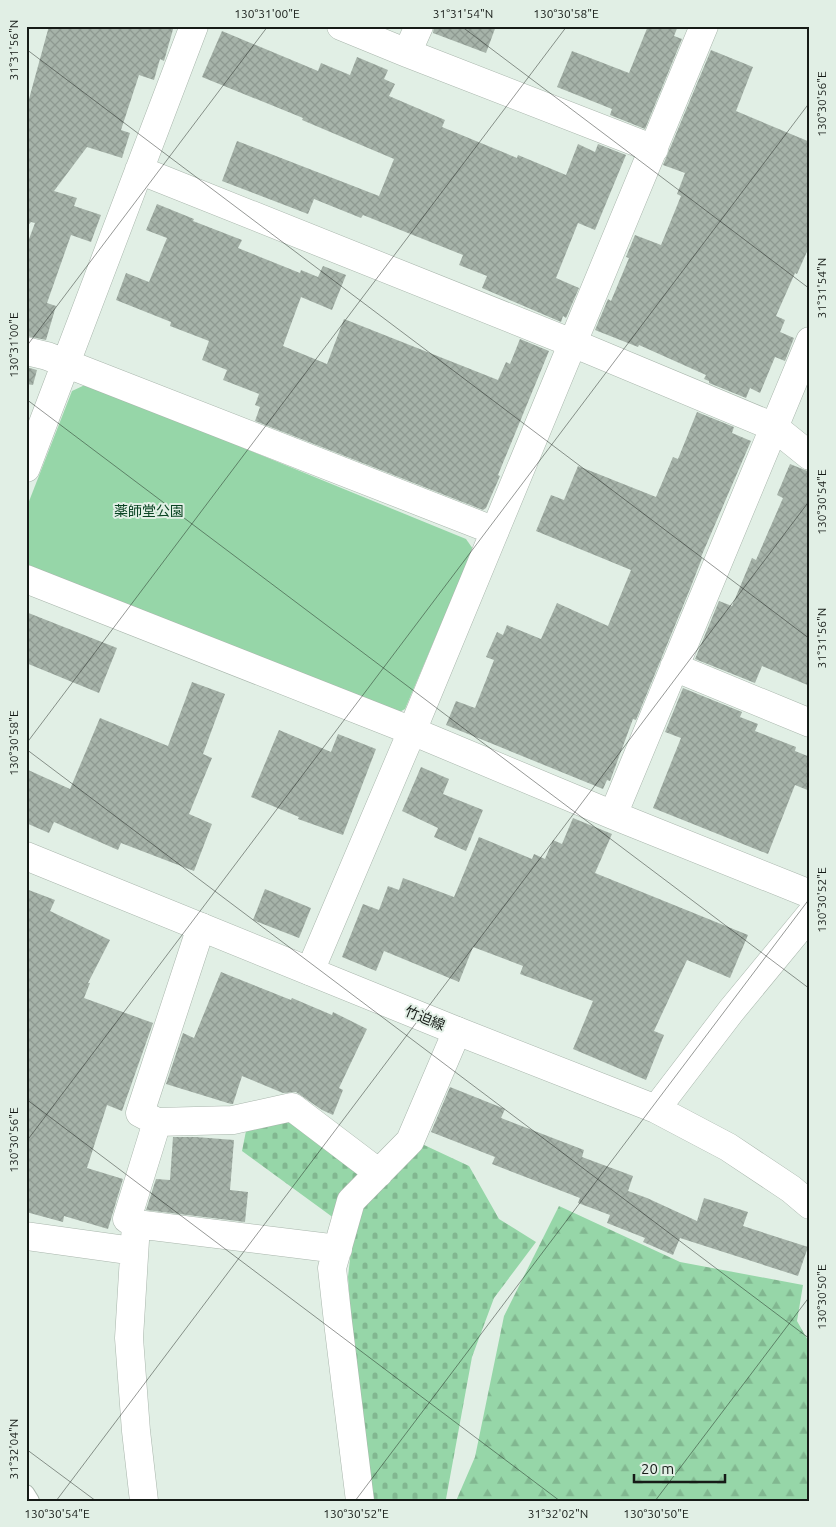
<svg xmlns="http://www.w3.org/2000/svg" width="836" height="1527" font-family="Ubuntu,'Noto Sans JP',sans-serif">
  <defs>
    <pattern id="forest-firs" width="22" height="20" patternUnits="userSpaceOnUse" patternTransform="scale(1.25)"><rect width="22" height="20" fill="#96d6a8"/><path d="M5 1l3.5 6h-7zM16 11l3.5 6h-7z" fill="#81b790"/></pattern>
    <pattern id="cemetery-stones" width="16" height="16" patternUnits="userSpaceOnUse" patternTransform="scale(1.25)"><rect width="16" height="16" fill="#96d6a8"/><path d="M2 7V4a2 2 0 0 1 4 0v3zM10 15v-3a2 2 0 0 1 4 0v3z" fill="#81b790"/></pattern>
    <pattern id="building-cross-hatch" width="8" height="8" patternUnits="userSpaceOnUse" patternTransform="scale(1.25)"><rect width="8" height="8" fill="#a6b3a9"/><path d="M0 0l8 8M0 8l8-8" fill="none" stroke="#8e9991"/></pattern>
  </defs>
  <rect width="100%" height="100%" fill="#e1efe5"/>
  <path fill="#96d6a8" d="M87,384l379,155 7,10 -68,160 -9,5 -370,-150v-55l46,-118z"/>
  <path fill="url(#forest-firs)" d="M559,1206l121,56 123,23 -6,36 13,23v157h-354l19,-44 29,-141z"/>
  <path fill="url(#cemetery-stones)" d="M289,1115l95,67 38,-38 47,22 30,53 37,23 -42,56 -22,59 -26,142 -24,2h-58l-16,-224 5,-45 -111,-81 5,-25z"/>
  <path fill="url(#building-cross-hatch)" d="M49,26h125l-10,35 -4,-2 -6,21 -15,-5 -18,55 9,3 -8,25 -35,-11 -33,44 23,7 -3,8 27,9 -10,27 -20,-7 -24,68 9,3 -10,34 -20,-4v-89l9,-24 -4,-1 -5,6v-118z
    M434,26h62l-10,27 -53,-20z
    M648,26h30l-4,10 8,3 -37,90 -35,-14 2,-6 -55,-22 15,-36 57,22z
    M222,31l96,40 3,-8 29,12 7,-18 31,13 -4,9 11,5 -6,12 56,24 -3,7 75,31 1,-3 48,20 12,-31 17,8 3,-8 28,11 -31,75 -17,-7 -22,55 23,10 -13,30 -3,-2 -2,6 -79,-34 5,-12 -28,-11 4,-10 -100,-40 -2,3 -47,-19 -6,15 -86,-33 15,-40 142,55 15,-37 -92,-39 1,-2 -101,-41z
    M711,50l42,17 -17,44 74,31v103l-13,29 -2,-1 -19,43 9,4 -5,12 14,6 -9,23 -10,-4 -15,36 -10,-5 -4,10 -37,-15v-2l-5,-2 2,-4 -67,-30 -1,2 -43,-17 13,-31 3,2 18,-43 -3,-1 9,-22 26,10 20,-49 -4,-2 8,-21 -22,-8z
    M157,204l37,15 -1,2 49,19 -4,8 62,25 1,-3 17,7 5,-11 23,9 -14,35 -31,-13 -18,49 44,18 17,-45 154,61 8,-18 4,2 10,-25 29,12 -51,124 2,1 -14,32 -3,2 -228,-89 5,-14 -5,-2 4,-11 -36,-14 4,-10 -25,-10 7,-19 -39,-15 1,-4 -55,-22 10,-27 23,9 18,-44 -21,-8z
    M26,367l11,3 -4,15 -7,-1z
    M697,412l37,15 -2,6 19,8 -50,116 1,1 -12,31 -54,131 -3,-1 -23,62 -3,-1 -4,9 -157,-64 10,-24 19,7 19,-48 -8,-3 11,-25 6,3 4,-10 34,14 16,-36 51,23 23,-56 -95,-39 15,-36 13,5 14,-34 78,31 17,-40 5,2z
    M790,464l20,8v214l-48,-20 -7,17 -60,-24 24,-58 13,5 20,-48 4,2 27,-62 -6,-3z
    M26,612l91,36 -18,45 -73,-30z
    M192,682l33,12 -22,60 9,4 -23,56 23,10 -18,47 -73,-28 -3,7 -64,-28 -5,11 -23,-10v-54l44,20 30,-71 68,28z
    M683,688l59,24 -2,5 18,7 -3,7 41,16 -1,4 15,6v34l-15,-6 -27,69 -115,-46 28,-70 -16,-6z
    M279,730l52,22 7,-18 38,15 -33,86 -45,-16 1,-2 -48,-20z
    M421,767l28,12 -6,15 40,16 -17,41 -32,-14 4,-9 -36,-17z
    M573,818l39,16 -17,39 153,62 -18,43 -43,-18 -33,71 10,4 -18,45 -73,-31 20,-48 -73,-27 3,-8 -50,-19 -14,35 -75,-31 -8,20 -34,-14 21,-53 16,6 9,-24 11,4 4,-12 51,19 25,-60 53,22 2,-5 11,5 8,-19 9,4z
    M26,889l29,11 -5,11 60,29 -22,43h2l-6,15 69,25 -31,88 -15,-6 -20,63 36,11 -15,50 -44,-13 -1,6 -37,-10z
    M265,889l46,19 -12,30 -46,-18z
    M221,972l70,28 1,-2 40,17 1,-3 34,17 -28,59 4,2 -10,25 -11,-5 -26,-18 -13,1 -41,-17 -9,28h-2l-65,-20 17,-51 11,5z
    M450,1087l55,22 -4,9 83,32 -2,7 51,19 -5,15 19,7 50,23 7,-23 44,14 -5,14 65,21 -10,29 -118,-38 -7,17 -30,-13 2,-4 -38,-15 3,-8 -32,-12 2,-5 -88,-34 3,-7 -64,-25z
    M173,1137h23l38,3 -4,50 18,2 -3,30 -99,-12 10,-31 14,1z"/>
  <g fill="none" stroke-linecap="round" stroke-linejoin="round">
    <defs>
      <path id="service" d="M26,1493l5,8"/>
      <path id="minor" d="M341,26l66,27 247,96
        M407,53l12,-27
        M139,170l448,179 187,78 36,29
        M26,351l21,5 448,175
        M26,468l168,-442
        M26,579l386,152 201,84 197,79
        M674,667l136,56
        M613,815l197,-474
        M201,927l-61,186 17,9 76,-2 59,-13 87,66
        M310,971l102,-240 292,-705
        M136,1224l-9,-5 30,-97
        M26,1236l108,15
        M144,1501l-8,-70 -7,-93 7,-114 202,25
        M360,1501l-22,-179 -6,-54 19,-67 59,-60 47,-110"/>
      <path id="tertiary" d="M26,856l431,175 199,78 72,38 63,42 19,16
        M656,1109l75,-98 79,-96"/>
    </defs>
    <use href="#service" stroke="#a9b6ac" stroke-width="18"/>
    <use href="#minor" stroke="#a9b6ac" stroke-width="29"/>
    <use href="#tertiary" stroke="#a9b6ac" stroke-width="29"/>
    <use href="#service" stroke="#fff" stroke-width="16"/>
    <use href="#minor" stroke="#fff" stroke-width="28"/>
    <use href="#tertiary" stroke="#fff" stroke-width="28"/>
  </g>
  <path fill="none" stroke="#161b17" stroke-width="1" stroke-opacity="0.45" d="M461,26l349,263M26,49l784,590M26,347l242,-321M26,399l784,590M26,744l541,-718M26,749l784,590M26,1099l534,402M26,1142l784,-1040M26,1449l70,52M56,1501l754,-1001M355,1501l455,-603M655,1501l155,-205"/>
  <g text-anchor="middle" stroke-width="4" stroke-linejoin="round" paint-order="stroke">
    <g font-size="14" fill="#0a4423" stroke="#e1efe5">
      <text x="149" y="516">薬師堂公園</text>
    </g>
    <g font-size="14" fill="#161b17" stroke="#e1efe5">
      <text transform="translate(425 1018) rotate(22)" y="5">竹迫線</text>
    </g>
  </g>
  <rect width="836" height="1527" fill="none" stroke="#e1efe5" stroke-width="55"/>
  <path d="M634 1474v8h91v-8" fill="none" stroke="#161b17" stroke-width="2.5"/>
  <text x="641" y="1474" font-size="15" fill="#161b17" stroke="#e1efe5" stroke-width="4" paint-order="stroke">20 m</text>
  <rect x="28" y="28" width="780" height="1472" fill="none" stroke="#161b17" stroke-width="2"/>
  <g font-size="12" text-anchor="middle" fill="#161b17">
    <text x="267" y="18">130°31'00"E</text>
    <text x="463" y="18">31°31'54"N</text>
    <text x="566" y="18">130°30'58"E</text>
    <text transform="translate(14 50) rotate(-90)" y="4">31°31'56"N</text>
    <text transform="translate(822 104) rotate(-90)" y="4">130°30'56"E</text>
    <text transform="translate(822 288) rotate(-90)" y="4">31°31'54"N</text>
    <text transform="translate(14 345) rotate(-90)" y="4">130°31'00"E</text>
    <text transform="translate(822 502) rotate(-90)" y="4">130°30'54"E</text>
    <text transform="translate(822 638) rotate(-90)" y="4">31°31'56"N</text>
    <text transform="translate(14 743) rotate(-90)" y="4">130°30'58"E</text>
    <text transform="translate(822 900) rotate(-90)" y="4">130°30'52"E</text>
    <text transform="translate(14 1140) rotate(-90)" y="4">130°30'56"E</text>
    <text transform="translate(822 1297) rotate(-90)" y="4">130°30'50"E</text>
    <text transform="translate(14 1449) rotate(-90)" y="4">31°32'04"N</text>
    <text x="57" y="1518">130°30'54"E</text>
    <text x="356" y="1518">130°30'52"E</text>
    <text x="558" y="1518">31°32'02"N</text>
    <text x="656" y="1518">130°30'50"E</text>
  </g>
</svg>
